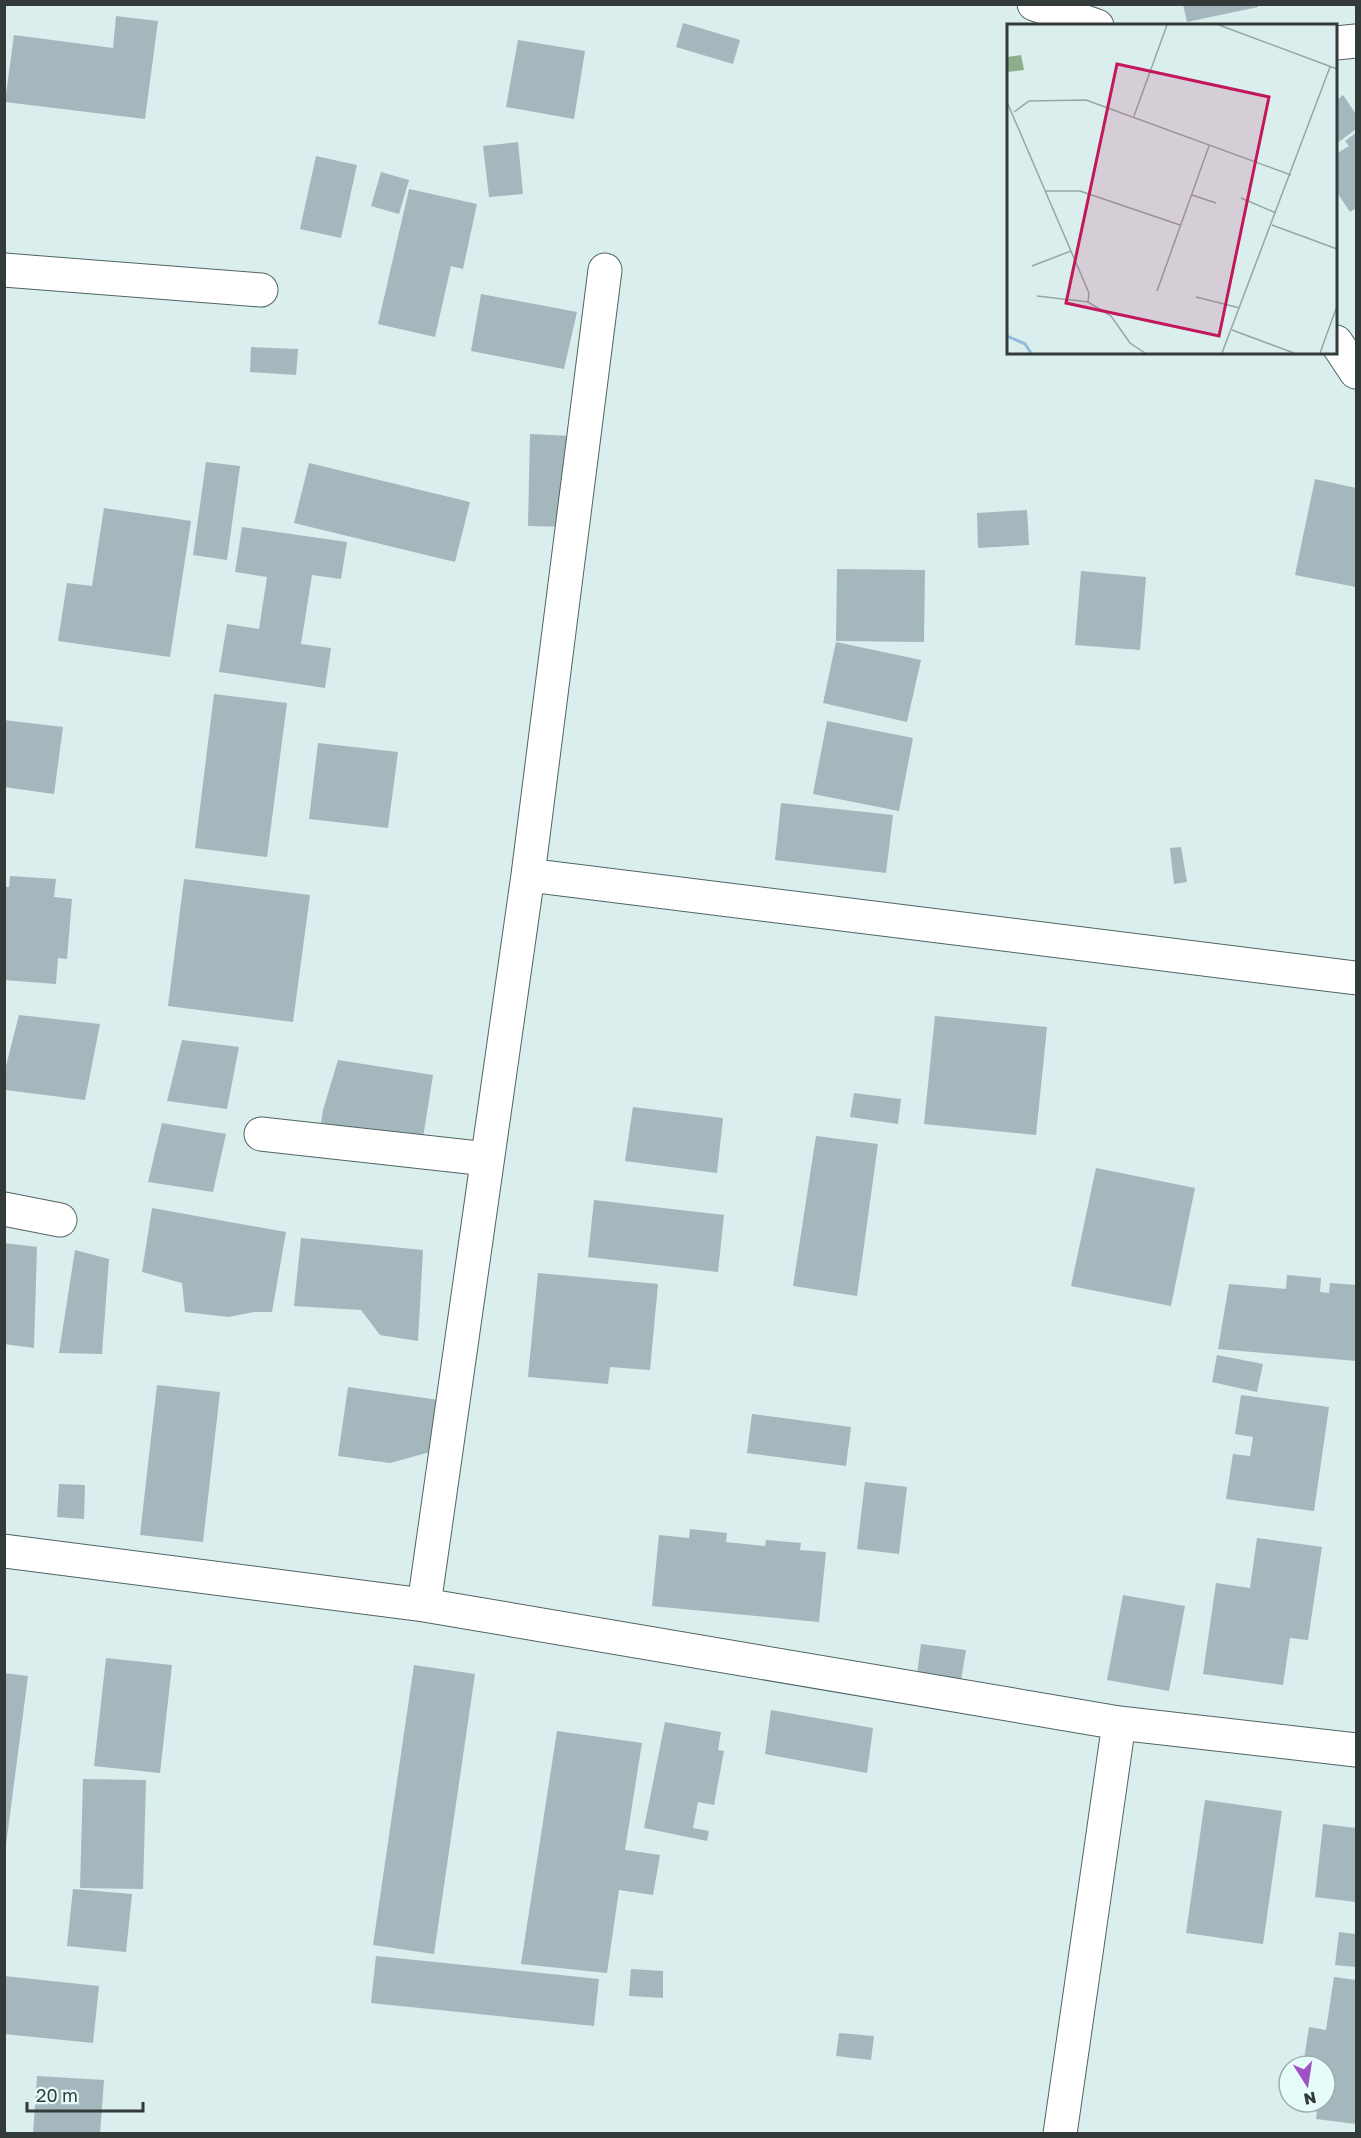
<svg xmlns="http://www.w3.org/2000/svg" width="1361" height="2138" font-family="'Golos Text',sans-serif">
  <rect width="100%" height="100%" fill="#d9eeed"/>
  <path fill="#a4b7bd" d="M1183,4h75v3l-71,15z
    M116,16l42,5 -13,98 -140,-17 9,-67 99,13z
    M683,23l57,17 -7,24 -57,-17z
    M518,40l67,11 -11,68 -68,-12z
    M1343,95l13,19v15l-20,15v-43z
    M1356,133v75l-6,4 -14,-21v-37l13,-8 -4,-5z
    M518,142l5,52 -34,3 -6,-51z
    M316,156l41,9 -16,73 -41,-9z
    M381,172l28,8 -10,34 -28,-8z
    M409,189l68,15 -14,65 -12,-3 -16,71 -57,-13z
    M481,294l96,18 -13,57 -93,-18z
    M251,347l47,2 -2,26 -46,-3z
    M530,434l41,2 -2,91 -41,-1z
    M206,462l34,4 -13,94 -34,-5z
    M309,463l161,39 -15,60 -161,-39z
    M1315,479l41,9v99l-61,-12z
    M104,508l87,13 -21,136 -112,-16 9,-58 25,3z
    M1027,510l2,35 -51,3 -1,-35z
    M242,527l105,15 -6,37 -29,-4 -11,69 30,4 -6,40 -106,-16 8,-48 32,5 8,-52 -32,-5z
    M837,569l88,1 -1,72 -88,-1z
    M1081,571l65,6 -6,73 -65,-5z
    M836,642l85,18 -14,62 -84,-19z
    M214,694l73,9 -20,154 -72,-9z
    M4,720l59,7 -9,67 -50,-7z
    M827,721l86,17 -14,73 -86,-17z
    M318,743l80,9 -10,76 -79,-9z
    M781,803l112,12 -7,58 -111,-13z
    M1181,847l6,35 -13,2 -4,-36z
    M10,876l46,3 -2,18 18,2 -5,60 -9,-1 -2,26 -52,-4v-93h5z
    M184,879l126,16 -17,127 -125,-16z
    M19,1015l81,9 -15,76 -80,-10v-20z
    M935,1016l112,11 -11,108 -112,-11z
    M182,1040l57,7 -12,62 -60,-8z
    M338,1060l95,15 -10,63 -102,-15 2,-13z
    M854,1093l47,6 -3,25 -48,-7z
    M633,1107l90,11 -6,55 -92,-12z
    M162,1123l64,11 -13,58 -65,-10z
    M816,1136l62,8 -21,152 -64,-10z
    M1096,1168l99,20 -24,118 -100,-20z
    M594,1200l130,15 -6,57 -130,-15z
    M152,1208l134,24 -14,80h-18l-26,5 -43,-5 -3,-29 -40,-11z
    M301,1238l122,12 -5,91 -38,-6 -19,-25 -67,-4z
    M4,1243l33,4 -3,101 -30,-4z
    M75,1250l34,9 -7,95 -43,-1z
    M538,1273l120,11 -8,86 -40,-3 -2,17 -80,-7z
    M1287,1275l34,3 -1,14 9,1 1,-10 26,2v76l-138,-12 11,-65 57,5z
    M1217,1355l46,9 -6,28 -45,-10z
    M157,1385l63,7 -17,150 -63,-7z
    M348,1387l91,13 -9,52 -40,11 -52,-7z
    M1241,1395l88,12 -15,104 -88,-12 7,-45 17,2 3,-19 -18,-3z
    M752,1414l99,13 -5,39 -99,-13z
    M865,1482l42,5 -8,67 -42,-5z
    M59,1484l26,1 -1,34 -27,-2z
    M690,1529l37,4 -1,9 39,4 1,-6 35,3 -1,7 26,2 -7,70 -167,-16 7,-71 30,3z
    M1257,1538l65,9 -14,93 -18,-2 -7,47 -80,-11 13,-91 34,5z
    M1123,1595l62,11 -16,85 -62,-11z
    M921,1644l45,6 -5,30 -44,-6z
    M106,1658l66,7 -12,108 -66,-7z
    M414,1665l61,9 -41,280 -61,-9z
    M4,1673l24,3 -22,169h-2z
    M771,1710l102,18 -6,45 -102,-19z
    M665,1722l56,10 -3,18 6,1 -10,54 -16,-3 -5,26 16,3 -2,10 -63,-13z
    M557,1731l85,12 -17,107 35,5 -7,40 -34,-5 -12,83 -86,-9z
    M83,1779l63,1 -3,109 -63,-1z
    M1205,1800l77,11 -19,133 -77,-11z
    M1323,1824l33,4v74l-41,-5z
    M73,1889l59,5 -6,58 -59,-6z
    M1339,1932l17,2v33l-21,-2z
    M376,1956l223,23 -5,47 -223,-23z
    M631,1969l32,2v27l-34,-2z
    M4,1976l95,10 -6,57 -89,-9z
    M1334,1977l22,3v144l-40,-5 2,-17h7v-36h-22l6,-39 17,3z
    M839,2033l35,3 -3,24 -35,-4z
    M37,2076l67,4 -4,54h-67z"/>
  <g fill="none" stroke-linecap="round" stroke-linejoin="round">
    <defs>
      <path id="minor" d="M1034,4l63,22
        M1336,43l20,-2
        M4,270l257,20
        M1336,342l20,30
        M528,875l828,103
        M261,1134l226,25
        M4,1209l56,11
        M4,1551l420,54 695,118 237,27
        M424,1605l104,-730 77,-605
        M1060,2134l59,-411"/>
    </defs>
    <use href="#minor" stroke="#516463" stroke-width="35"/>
    <use href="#minor" stroke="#fff" stroke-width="33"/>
  </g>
  <g transform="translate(1007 24)">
    <rect width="330" height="330" fill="#d9eeed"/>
    <path d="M14,31l3,15 -17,2v-15z" fill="#8caf8b"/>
    <path fill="none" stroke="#91bbdb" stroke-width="3" d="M0,312l18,8 6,9"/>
    <path fill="none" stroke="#96a6a5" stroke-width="1.5" d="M212,1l118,44M0,78l82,191 -1,9 -51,-6M7,88l15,-11 57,-1 205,75M127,92l33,-91M38,167h35l100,34M185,171l24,8M234,174l35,15M265,201l65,24M25,242l39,-15M150,267l52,-145M189,273l44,11M81,278l23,14 19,27 15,10M225,306l62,23M215,329l108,-286M313,329l17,-47"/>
    <path fill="#c2185b" fill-opacity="0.15" stroke="#c2185b" stroke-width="3" d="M110,40l152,33 -50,239 -153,-33z"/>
    <rect width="330" height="330" fill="none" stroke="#323a3a" stroke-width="3"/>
  </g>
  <rect width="1361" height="2138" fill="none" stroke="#323a3a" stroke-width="12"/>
  <g transform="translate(1307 2084) rotate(168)"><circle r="28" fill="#e6fcfa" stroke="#9eaead" stroke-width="1.5"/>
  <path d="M0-4.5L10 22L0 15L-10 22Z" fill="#a052c4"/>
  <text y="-9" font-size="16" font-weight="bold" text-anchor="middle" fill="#323a3a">N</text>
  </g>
  <path d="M27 2102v9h116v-9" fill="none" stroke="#323a3a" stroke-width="3"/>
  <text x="36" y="2102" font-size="18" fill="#323a3a" stroke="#e6fcfa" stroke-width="4.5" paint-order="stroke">20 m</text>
</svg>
